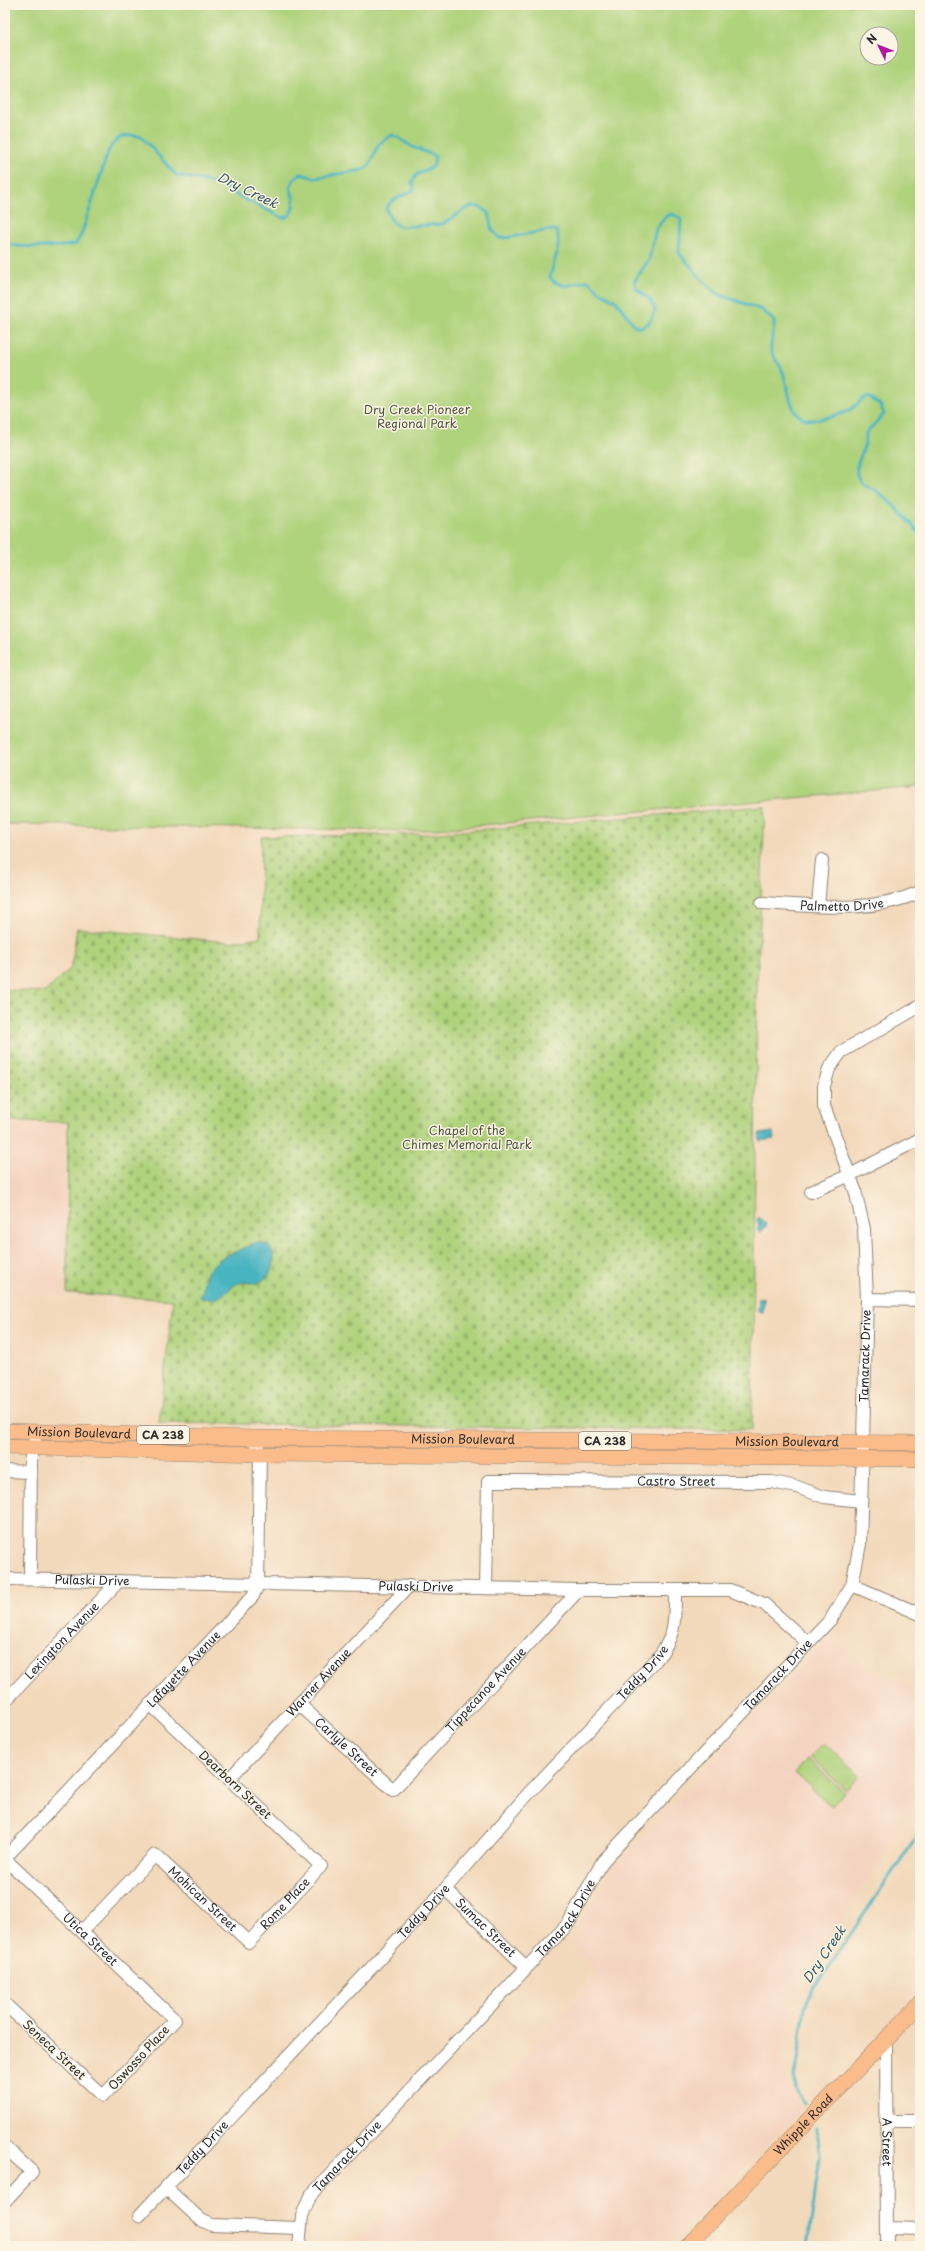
<svg xmlns="http://www.w3.org/2000/svg" width="925" height="2251" font-family="'Playpen Sans',sans-serif">
  <defs>
    <pattern id="cemetery-stones" width="16" height="16" patternUnits="userSpaceOnUse"><rect width="16" height="16" fill="#afd27b"/><path d="M2 7V4a2 2 0 0 1 4 0v3zM10 15v-3a2 2 0 0 1 4 0v3z" fill="#97b46a"/></pattern>
  </defs>
  <rect width="100%" height="100%" fill="#fcf5e5"/>
  <filter id="ink" filterUnits="userSpaceOnUse"><feTurbulence type="fractalNoise" baseFrequency=".025" numOctaves="2"/><feDisplacementMap in="SourceGraphic" scale="8" xChannelSelector="R" yChannelSelector="G"/><feConvolveMatrix kernelMatrix="1 2 1 2 8 2 1 2 1" color-interpolation-filters="sRGB"/></filter>
  <filter id="wash" filterUnits="userSpaceOnUse"><feTurbulence type="fractalNoise" baseFrequency=".012" numOctaves="4" result="noise"/><feDisplacementMap in="SourceGraphic" scale="16" xChannelSelector="R" yChannelSelector="G"/><feGaussianBlur stdDeviation="0.9" result="paint"/><feColorMatrix in="noise" values="0 0 0 0 0 0 0 0 0 0 0 0 0 0 0 0 0 1.4 0 .05"/><feComposite in="paint" operator="in"/></filter>
  <g filter="url(#wash)">
    <rect width="100%" height="100%" fill="#f3d9bb"/>
    <path fill="#f5d3c1" d="M5,1124l60,1v170l-60,-2z
      M830,1636l33,30 57,24v112l-14,16 -109,171 -6,21 -10,51 10,32 11,15 -135,138h-312l234,-260 6,-16 -23,-28 41,-73z"/>
    <path fill="url(#cemetery-stones)" stroke="#6d7e53" d="M765,806l-8,181 -5,443 -593,-7 14,-123 -106,-7 1,-171 -63,-1v-131l40,2 26,-24 6,-40 153,14 30,-5 1,-100 165,-3z"/>
    <path fill="#afd27b" stroke="#6d7e53" fill-rule="evenodd" d="M5,5h915v782l-506,44 -409,-7zM867,34h24v24h-24z
      M824,1743l35,33 -13,14 -36,-33z
      M808,1759l36,33 -13,14 -36,-33z"/>
    <path fill="#46b4c1" stroke="#387076" d="M773,1132l1,7 -14,2 -1,-7z
      M759,1217l8,8 -7,8 -3,-3 2,-4 -2,-6z
      M260,1242c23,7 15,35 -4,42 -25,-6 -20,5 -39,14 -5,3 -9,-1 -15,1l-2,-3 3,-4c-1,-32 28,-37 52,-49z
      M759,1298l5,1 -1,13 -5,-1z"/>
    <g fill="none" stroke-linecap="round" stroke-linejoin="round">
      <path stroke="#46b4c1" stroke-width="3" d="M5,244c19,4 52,4 71,0l6,-11 26,-81c8,-16 16,-18 33,-16l35,39 44,9 20,13 43,21 6,-2c6,-9 6,-18 1,-28l3,-8 8,-6 14,4 47,-8 7,-4 10,-22 13,-9c8,2 11,6 17,10 8,5 18,6 26,12 -1,15 -7,10 -17,17 -2,1 -4,5 -6,7l2,9 -22,11 -6,7c3,9 5,14 13,19l44,-3 22,-15 9,-3 8,2 8,7 1,13 8,10c21,0 36,-8 57,-8 7,13 -3,34 -6,47l4,5 11,4 21,-5 4,1 9,9 17,10 20,26c11,2 17,-8 19,-18l-4,-8 -16,-14v-7l14,-20 7,-31 9,-12 7,-3 8,4 1,3 -2,32 26,30 13,11 44,16 12,11c1,10 -4,18 -3,28 1,9 8,13 11,21 10,23 4,59 43,48 7,-2 16,-4 23,-7 8,-4 11,-11 20,-14l13,9 3,8 -18,19c1,19 -11,25 -9,41 2,11 14,13 21,18 16,12 29,27 42,42
        M804,2104l-9,-14 -1,-12 11,-70 8,-20 23,-32 84,-125
        M808,2246l12,-90 -3,-28"/>
    </g>
  </g>
  <g filter="url(#ink)">
    <g fill="none" stroke-linecap="round" stroke-linejoin="round">
      <defs>
        <g id="minor">
          <path id="s1" d="M762,903c53,3 108,11 158,-11"/>
          <path d="M818,906l4,-46"/>
          <path d="M811,1192l39,-17 70,-36"/>
          <path d="M867,1299l53,1"/>
          <path d="M5,1471l25,1"/>
          <path id="s2" d="M5,1579l574,11h151l34,14 44,39"/>
          <path d="M30,1579l1,-131 4,-8"/>
          <path d="M852,1585l68,29"/>
          <path id="s3" d="M486,1588l2,-107 284,1 25,5 27,10 37,4"/>
          <path id="s4" d="M5,1701l114,-120"/>
          <path id="s5" d="M299,1704l94,86 186,-200"/>
          <path id="s6" d="M229,1779l180,-193"/>
          <path id="s7" d="M5,1858l248,-262 5,-12 2,-130 -5,-16"/>
          <path id="s8" d="M5,1859l170,161 -72,76 -98,-92"/>
          <path id="s9" d="M445,1889l81,78"/>
          <path id="s10" d="M82,1931l73,-76 94,87 72,-76 -171,-162"/>
          <path id="s11" d="M886,2038l1,208"/>
          <path d="M886,2121h34"/>
          <path d="M5,2147l27,25 -27,29"/>
          <path d="M166,2188l35,32 11,5 87,3"/>
          <path id="s12" d="M139,2216l306,-327 83,-95 128,-134c20,-24 19,-39 19,-70"/>
          <path d="M887,2228l33,1"/>
          <path id="s13" d="M299,2246l3,-30 8,-20 258,-272 35,-63 228,-242 21,-34 8,-41 7,-245 -3,-70 -9,-39 -31,-84v-20l5,-17 12,-17 79,-46"/>
        </g>
        <g id="major">
          <path id="s14" d="M5,1431l250,7 665,5"/>
          <path d="M5,1447l255,7 660,5"/>
          <path id="s15" d="M687,2246l233,-242"/>
        </g>
      </defs>
      <use href="#minor" stroke="#8f8273" stroke-width="14"/>
      <use href="#major" stroke="#8f8273" stroke-width="16"/>
      <use href="#minor" stroke="#fff" stroke-width="12"/>
      <use href="#major" stroke="#fabc8b" stroke-width="15"/>
    </g>
  </g>
  <g text-anchor="middle" stroke-width="3" stroke-linejoin="round" paint-order="stroke">
    <g fill="#fcf5e5" stroke="#6a6863" stroke-width="1">
      <rect x="137" y="1426" width="52" height="18" rx="3"/>
      <rect x="579" y="1432" width="52" height="18" rx="3"/>
    </g>
    <g font-size="11" font-weight="bold" fill="#2b2b2b">
      <text x="163" y="1439">CA 238</text>
      <text x="605" y="1445">CA 238</text>
    </g>
    <g font-size="12" fill="#4c553f" stroke="#fcf5e5">
      <text x="417" y="414">Dry Creek Pioneer<tspan x="417" dy="14">Regional Park</tspan></text>
      <text x="467" y="1135">Chapel of the<tspan x="467" dy="14">Chimes Memorial Park</tspan></text>
    </g>
    <g font-size="12" fill="#2b2b2b" stroke="#fcf5e5">
      <text dy="4" stroke="none"><textPath href="#s1" startOffset="80">Palmetto Drive</textPath></text>
      <text dy="4" stroke="none"><textPath href="#s13" startOffset="1101">Tamarack Drive</textPath></text>
      <text dy="4" stroke="none"><textPath href="#s14" startOffset="74">Mission Boulevard</textPath></text>
      <text dy="4" stroke="none"><textPath href="#s14" startOffset="458">Mission Boulevard</textPath></text>
      <text dy="4" stroke="none"><textPath href="#s14" startOffset="782">Mission Boulevard</textPath></text>
      <text dy="4" stroke="none"><textPath href="#s3" startOffset="295">Castro Street</textPath></text>
      <text dy="4" stroke="none"><textPath href="#s2" startOffset="87">Pulaski Drive</textPath></text>
      <text dy="4" stroke="none"><textPath href="#s2" startOffset="411">Pulaski Drive</textPath></text>
      <text dy="4" stroke="none"><textPath href="#s4" startOffset="83">Lexington Avenue</textPath></text>
      <text dy="4" stroke="none"><textPath href="#s7" startOffset="260">Lafayette Avenue</textPath></text>
      <text dy="4" stroke="none"><textPath href="#s12" startOffset="741">Teddy Drive</textPath></text>
      <text dy="4" stroke="none"><textPath href="#s13" startOffset="754">Tamarack Drive</textPath></text>
      <text dy="4" stroke="none"><textPath href="#s6" startOffset="132">Warner Avenue</textPath></text>
      <text dy="4" stroke="none"><textPath href="#s5" startOffset="264">Tippecanoe Avenue</textPath></text>
      <text dy="4" stroke="none"><textPath href="#s5" startOffset="64">Carlyle Street</textPath></text>
      <text transform="translate(235 1785) rotate(43)" y="4">Dearborn Street</text>
      <text dy="4" stroke="none"><textPath href="#s10" startOffset="170">Mohican Street</textPath></text>
      <text dy="4" stroke="none"><textPath href="#s10" startOffset="286">Rome Place</textPath></text>
      <text dy="4" stroke="none"><textPath href="#s12" startOffset="417">Teddy Drive</textPath></text>
      <text dy="4" stroke="none"><textPath href="#s13" startOffset="430">Tamarack Drive</textPath></text>
      <text dy="4" stroke="none"><textPath href="#s9" startOffset="56">Sumac Street</textPath></text>
      <text dy="4" stroke="none"><textPath href="#s8" startOffset="117">Utica Street</textPath></text>
      <text transform="translate(54 2050) rotate(43)" y="4">Seneca Street</text>
      <text transform="translate(139 2058) rotate(-47)" y="4">Oswosso Place</text>
      <text dy="4" stroke="none"><textPath href="#s15" startOffset="168">Whipple Road</textPath></text>
      <text dy="4" stroke="none"><textPath href="#s11" startOffset="104">A Street</textPath></text>
      <text dy="4" stroke="none"><textPath href="#s12" startOffset="93">Teddy Drive</textPath></text>
      <text dy="4" stroke="none"><textPath href="#s13" startOffset="106">Tamarack Drive</textPath></text>
    </g>
    <g font-size="13" font-style="italic" fill="#345b60" stroke="#fcf5e5">
      <text transform="translate(248 190) rotate(26)" y="5">Dry Creek</text>
      <text transform="translate(824 1954) rotate(-56)" y="5">Dry Creek</text>
    </g>
  </g>
  <rect width="925" height="2251" fill="none" stroke="#fcf5e5" stroke-width="20"/>
  <g transform="translate(879 46) rotate(313)"><circle r="19" fill="#fcf5e5" stroke="#a8a49b"/>
  <path d="M0-3L7 15L0 10L-7 15Z" fill="#b5179e"/>
  <text y="-6" font-size="11" font-weight="bold" text-anchor="middle" fill="#2b2b2b">N</text>
  </g>
</svg>
